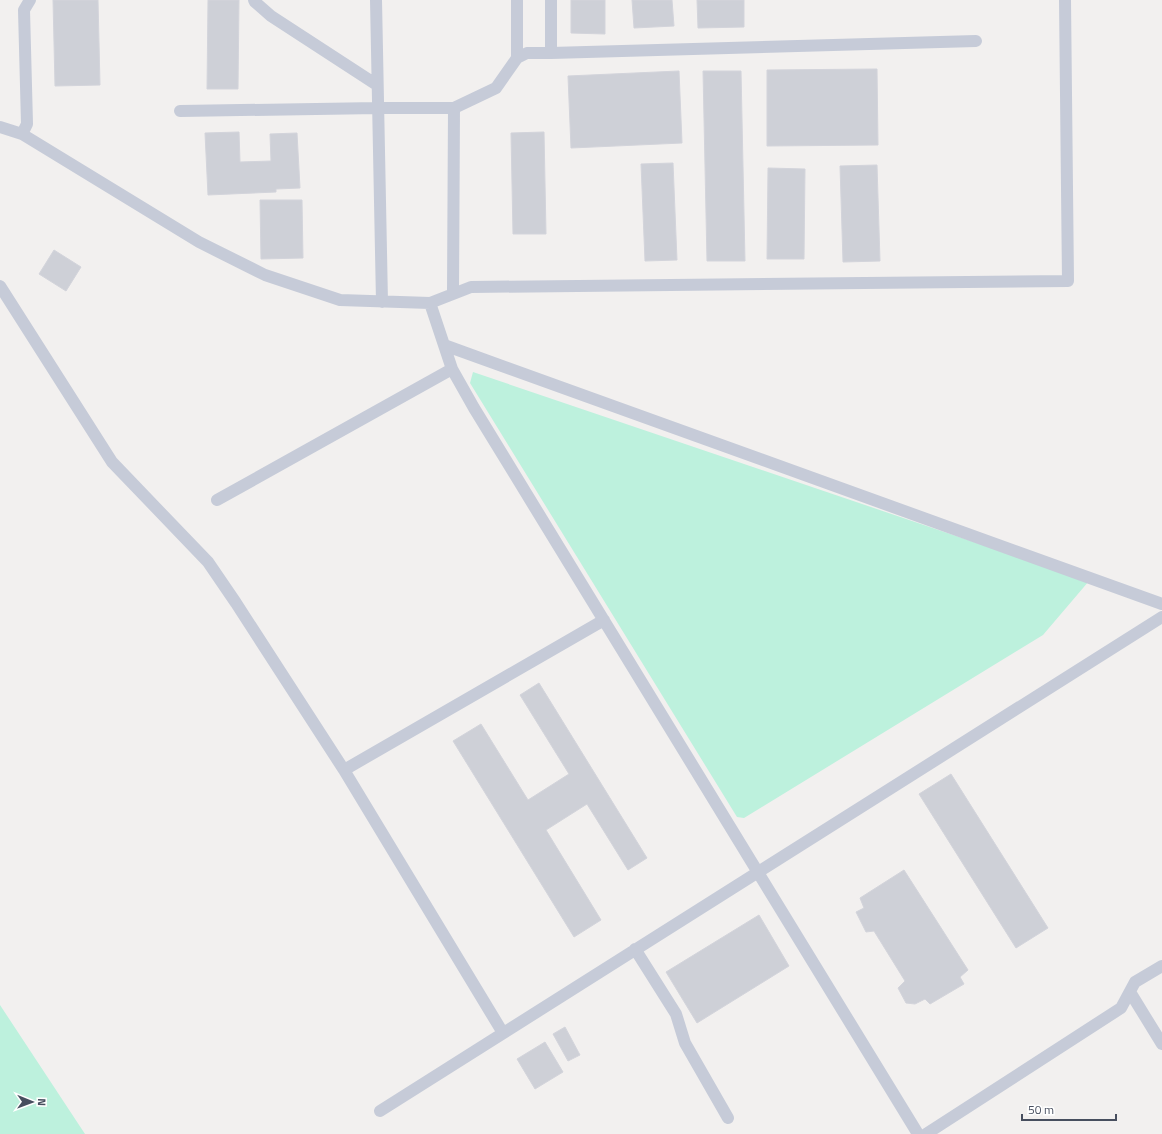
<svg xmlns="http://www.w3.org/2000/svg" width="1162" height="1134" font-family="'Titillium Web',sans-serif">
  <rect width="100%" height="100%" fill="#f2f0ef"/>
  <path fill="#bdf1dd" d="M473,372l616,209 -46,54 -299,183 -7,-1 -267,-434z
    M0,1005l85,129h-85z"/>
  <path fill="#ced0d7" stroke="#d3d4db" d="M53,0h45l2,85 -45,1z
    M208,0h31l-1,89h-31z
    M571,0h34v34l-34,-1z
    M632,0h40l2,26 -40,2z
    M697,0h47v27l-46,1z
    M877,69l1,76 -111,1v-76z
    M679,71l3,72 -111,5 -3,-72z
    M703,71h38l4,190h-38z
    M239,132l1,30 31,-1 -1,-27 27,-1 3,55 -24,1v3l-68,3 -3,-62z
    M544,132l2,102h-33l-2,-101z
    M673,163l4,97 -32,1 -4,-97z
    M877,165l3,96 -37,1 -3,-96z
    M768,168l37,1 -1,90h-37z
    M260,200h42l1,58 -42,1z
    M54,250l27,17 -15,24 -27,-17z
    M539,683l108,175 -19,12 -41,-66 -41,26 55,90 -27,17 -121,-196 28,-17 47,76 41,-26 -49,-79z
    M951,774l97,154 -32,20 -97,-154z
    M904,870l64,100 -8,7 4,7 -34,20 -5,-5 -10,5 -9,-1 -8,-15 7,-7 -31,-50 -8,1 -10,-20 8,-4 -4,-10z
    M759,915l30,51 -92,57 -31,-51z
    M565,1027l15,28 -12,6 -15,-27z
    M545,1042l18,30 -28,17 -18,-30z"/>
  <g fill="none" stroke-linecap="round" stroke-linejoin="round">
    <path stroke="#c6cbd8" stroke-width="12" d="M254,0l1,2 16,14 106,69
      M376,0l6,302
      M551,0v53l425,-12
      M517,58l10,-5h24
      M180,111l198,-3h76
      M0,127l22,7 177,108 66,33 75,25 90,3 41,-16 597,-6 -3,-281
      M22,134l5,-10 -3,-114 6,-10
      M0,286l112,176 96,100 28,41 108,167 159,263
      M453,293l1,-185 42,-20 21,-30v-58
      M430,303l22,66 22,39 444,726
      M444,345l718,259
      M217,500l235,-131
      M344,770l260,-150
      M635,949l41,65 9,29 43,75
      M1130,992l32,52
      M380,1111l782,-494
      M926,1134l195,-126 14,-26 27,-16"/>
  </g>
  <g transform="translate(32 1102) rotate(91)" stroke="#ffffff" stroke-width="3" paint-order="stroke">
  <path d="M0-3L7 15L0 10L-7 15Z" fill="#474e5e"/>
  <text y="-6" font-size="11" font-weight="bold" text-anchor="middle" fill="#474e5e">N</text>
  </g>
  <path d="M1022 1114v6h94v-6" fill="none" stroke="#474e5e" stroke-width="2"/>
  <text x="1028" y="1114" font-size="12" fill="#474e5e" stroke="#ffffff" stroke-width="3" paint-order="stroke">50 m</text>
</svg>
